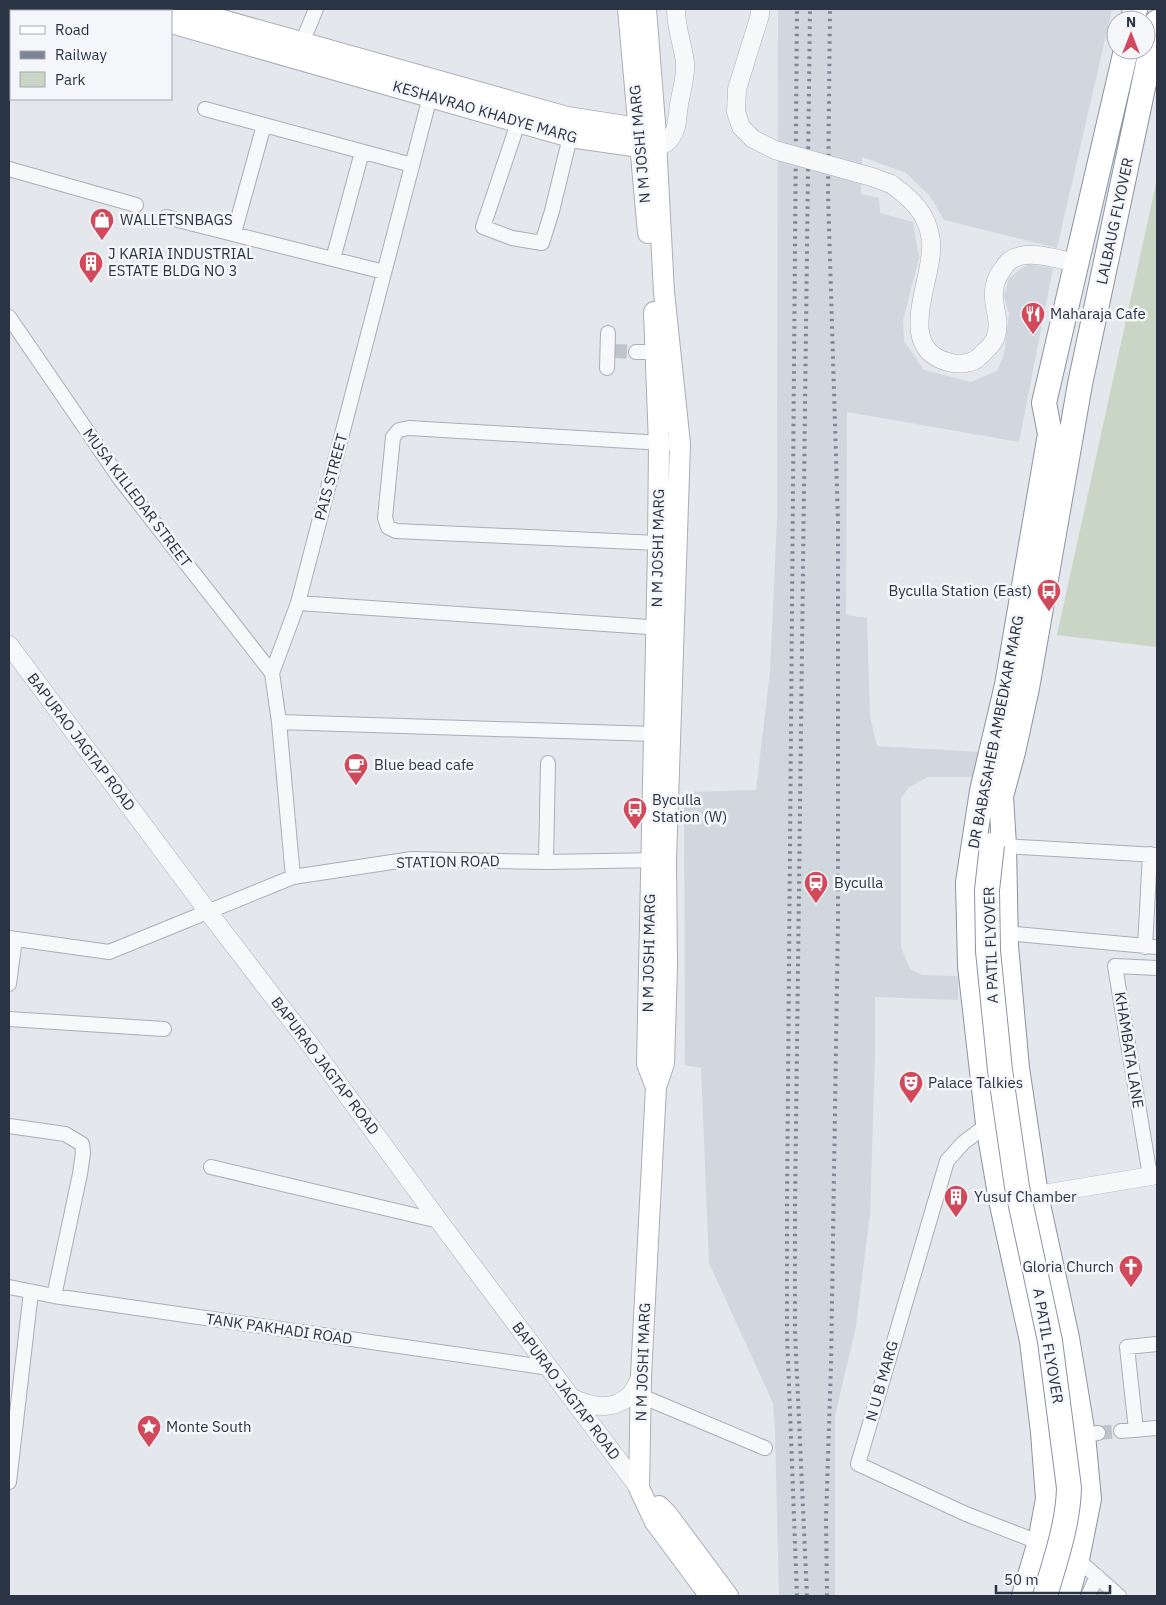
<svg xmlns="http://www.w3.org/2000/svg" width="1166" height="1605" font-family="'IBM Plex Sans',sans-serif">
  <rect width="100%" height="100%" fill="#e4e7ec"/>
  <path fill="#d2d6de" d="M778,9h334l-55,239 -113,-28 -14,-24 -24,-23 -44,-16 -1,37 18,4 1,15 33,9 6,36 -16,62 1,21 20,29 47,12 26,-11 7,-16 5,-41 -5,-18 5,-18 19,-14 25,4 -34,174 -172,-30 -1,203 21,3 3,99 7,29 102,6 -4,25h-47l-19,10 -8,11v149l9,22 12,6 36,1v24l-83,-3v60l-5,157 -14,112 -21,90v180h-56l-4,-164 -2,-29 -64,-140 -8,-195 -16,-3 -1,-273 72,-2 14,-118 7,-153z"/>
  <path fill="#c9d6c5" d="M1157,179v468l-100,-12z"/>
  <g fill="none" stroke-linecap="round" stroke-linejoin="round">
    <path stroke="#bfc3cb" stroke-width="14" stroke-dasharray="14 7" stroke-linecap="butt" d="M613,351l23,1
      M1098,1433l23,-2"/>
    <defs>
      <path id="minor" d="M168,11v-2
        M299,50l17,-41
        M9,58l2,1
        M205,109l207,56
        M518,123l-35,104 29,11 30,5 10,-32 18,-74
        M9,169l127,36
        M166,217l218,55
        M234,233l30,-108
        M333,259l29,-107
        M9,317l111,162 152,194
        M636,352h27
        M607,368l1,-35
        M658,543l-262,-12 -8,-4 -3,-9 8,-81 6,-7 10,-2 271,16
        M298,603l365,25
        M279,722l375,12
        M1004,846l153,9
        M546,862l2,-99
        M293,877l-14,-155 -7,-49 26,-70 134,-514
        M1006,933l151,14
        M9,938l100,14 184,-75 119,-18 134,3 114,-2
        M1145,947l5,-93
        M9,984l6,-45
        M9,1019l155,10
        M988,1124l-25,19 -16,18 -89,303 108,50 80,31
        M9,1126l56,8 17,10 1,9 -3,21 -26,122
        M211,1167l228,54
        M1150,1176l-35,-210 42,2
        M9,1287l45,9 496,72
        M641,1396l124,52
        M1136,1430l-9,-83 30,-3
        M1121,1431l36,-3
        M1083,1435l15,-2
        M9,1482l22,-190
        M1073,1556l4,3 42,37
        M1088,1596l9,-20"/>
      <path id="tertiary" d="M756,28l4,-13v-6
        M657,147c5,-2 10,-3 13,-8 8,-10 7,-22 9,-34 2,-14 7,-27 6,-42 -2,-19 -9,-33 -9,-54
        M891,184c21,15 37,30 40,57 4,37 -38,106 17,121 10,3 25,2 32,-6 5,-5 12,-11 15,-17 6,-16 0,-25 -1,-41 -1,-10 2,-20 8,-28 2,-3 5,-7 7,-9 18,-13 47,-2 67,2
        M9,645l200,268 102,133 128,175 200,267
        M1025,1197l132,-22
        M572,1398c20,9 42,14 59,-4 4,-5 7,-12 10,-18"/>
      <path id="secondary" d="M121,9l9,2
        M183,9l384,108 71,11 12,-4
        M628,9l20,224
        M646,9l9,114 9,169 16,152 -14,416 1,107 -3,96 -8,24 -15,289 -2,112 16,34 55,74
        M171,23l399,114 70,10h12
        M654,312l5,132 -1,107 -11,513 9,23
        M659,1506l8,8 61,82"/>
      <path id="trunk" d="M1133,20l2,-11
        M1024,1596l16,-54 8,-43 -5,-67 -11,-91 -31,-141 -13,-76 -18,-158 -2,-84 14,-91 25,-106 43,-251 -6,-31 82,-353
        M1067,1596l10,-37 12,-60 -6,-64 -16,-97 -31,-143 -19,-127 -11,-122 -2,-100 -3,-50 12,-44 14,-64 53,-304 77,-362"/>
    </defs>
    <use href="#minor" stroke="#a9aeb7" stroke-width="16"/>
    <use href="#tertiary" stroke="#a9aeb7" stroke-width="19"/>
    <use href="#secondary" stroke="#a9aeb7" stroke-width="22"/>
    <use href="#trunk" stroke="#8b94a3" stroke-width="26"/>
    <use href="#minor" stroke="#f7f8fa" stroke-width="14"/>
    <use href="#tertiary" stroke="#f7f8fa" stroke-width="18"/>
    <use href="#secondary" stroke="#fff" stroke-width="20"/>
    <use href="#trunk" stroke="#fff" stroke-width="24"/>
    <path stroke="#7d8696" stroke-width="4" stroke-dasharray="2.5 5" stroke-linecap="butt" d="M797,1596l-10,-263v-126l10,-1198
      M807,1596l-12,-264v-125l15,-1198
      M827,1596l-1,-77 5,-154 7,-444v-399l-10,-328 2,-185"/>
    <defs>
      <path id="tertiary-bridge" d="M756,28l-19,61 -1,23 5,15 12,12 22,11 97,27 19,7"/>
      <path id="trunk-bridge" d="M992,845l-5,45 1,61 12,119 17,117 33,154 19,147c-1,37 -14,73 -24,108"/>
    </defs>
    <use href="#tertiary-bridge" stroke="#a9aeb7" stroke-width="19" stroke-linecap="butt"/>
    <use href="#trunk-bridge" stroke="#8b94a3" stroke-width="26" stroke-linecap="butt"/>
    <use href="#tertiary-bridge" stroke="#f7f8fa" stroke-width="18"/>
    <use href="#trunk-bridge" stroke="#fff" stroke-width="24"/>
  </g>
  <defs>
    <symbol id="shop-pin" viewBox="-11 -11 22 30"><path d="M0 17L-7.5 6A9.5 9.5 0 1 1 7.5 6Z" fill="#d1495b" stroke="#f4f6f9"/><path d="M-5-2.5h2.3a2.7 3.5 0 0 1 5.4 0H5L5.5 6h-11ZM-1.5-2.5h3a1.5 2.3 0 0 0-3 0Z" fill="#fff"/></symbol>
    <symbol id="building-pin" viewBox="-11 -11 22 30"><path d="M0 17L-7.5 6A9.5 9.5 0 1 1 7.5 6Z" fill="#d1495b" stroke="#f4f6f9"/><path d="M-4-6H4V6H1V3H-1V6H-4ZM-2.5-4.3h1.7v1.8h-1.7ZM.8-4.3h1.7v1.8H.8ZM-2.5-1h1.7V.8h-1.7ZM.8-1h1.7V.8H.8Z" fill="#fff"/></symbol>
    <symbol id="restaurant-pin" viewBox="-11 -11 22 30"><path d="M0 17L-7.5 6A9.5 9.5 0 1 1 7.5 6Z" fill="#d1495b" stroke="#f4f6f9"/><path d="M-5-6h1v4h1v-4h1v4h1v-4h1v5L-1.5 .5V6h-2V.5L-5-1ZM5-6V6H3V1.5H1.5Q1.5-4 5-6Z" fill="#fff"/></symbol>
    <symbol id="bus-pin" viewBox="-11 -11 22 30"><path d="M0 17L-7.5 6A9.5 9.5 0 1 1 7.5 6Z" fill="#d1495b" stroke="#f4f6f9"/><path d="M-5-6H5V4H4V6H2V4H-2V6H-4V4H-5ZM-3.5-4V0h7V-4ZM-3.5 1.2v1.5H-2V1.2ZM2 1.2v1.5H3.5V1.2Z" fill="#fff"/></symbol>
    <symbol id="cafe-pin" viewBox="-11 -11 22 30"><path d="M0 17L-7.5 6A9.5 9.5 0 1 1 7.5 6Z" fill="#d1495b" stroke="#f4f6f9"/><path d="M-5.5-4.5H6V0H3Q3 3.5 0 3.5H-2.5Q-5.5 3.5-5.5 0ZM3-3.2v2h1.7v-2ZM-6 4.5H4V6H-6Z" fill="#fff"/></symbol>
    <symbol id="station-pin" viewBox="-11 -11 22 30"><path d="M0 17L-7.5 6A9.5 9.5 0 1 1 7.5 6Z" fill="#d1495b" stroke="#f4f6f9"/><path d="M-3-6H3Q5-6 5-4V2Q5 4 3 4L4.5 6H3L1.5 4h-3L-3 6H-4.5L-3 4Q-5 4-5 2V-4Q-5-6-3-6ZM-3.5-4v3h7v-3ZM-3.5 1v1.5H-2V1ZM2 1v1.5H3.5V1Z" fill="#fff"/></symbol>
    <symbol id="theatre-pin" viewBox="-11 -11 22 30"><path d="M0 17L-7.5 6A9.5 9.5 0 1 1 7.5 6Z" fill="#d1495b" stroke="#f4f6f9"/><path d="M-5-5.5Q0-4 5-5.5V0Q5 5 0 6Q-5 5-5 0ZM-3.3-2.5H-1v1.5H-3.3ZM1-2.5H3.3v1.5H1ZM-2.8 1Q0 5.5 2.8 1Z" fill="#fff"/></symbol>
    <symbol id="church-pin" viewBox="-11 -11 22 30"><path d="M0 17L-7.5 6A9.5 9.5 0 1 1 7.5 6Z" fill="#d1495b" stroke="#f4f6f9"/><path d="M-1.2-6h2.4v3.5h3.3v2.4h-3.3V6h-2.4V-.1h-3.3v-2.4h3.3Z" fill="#fff"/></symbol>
    <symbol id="sight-pin" viewBox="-11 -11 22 30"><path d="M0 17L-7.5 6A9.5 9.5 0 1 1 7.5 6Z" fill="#d1495b" stroke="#f4f6f9"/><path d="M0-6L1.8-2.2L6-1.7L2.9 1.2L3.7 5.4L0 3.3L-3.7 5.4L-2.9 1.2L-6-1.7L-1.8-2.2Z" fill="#fff"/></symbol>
  </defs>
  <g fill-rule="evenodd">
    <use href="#shop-pin" x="88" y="206" width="28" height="38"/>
    <use href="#building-pin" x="77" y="249" width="28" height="38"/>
    <use href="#restaurant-pin" x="1019" y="300" width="28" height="38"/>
    <use href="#bus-pin" x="1035" y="577" width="28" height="38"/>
    <use href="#cafe-pin" x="342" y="751" width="28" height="38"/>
    <use href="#bus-pin" x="621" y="795" width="28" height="38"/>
    <use href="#station-pin" x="802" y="869" width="28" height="38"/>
    <use href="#theatre-pin" x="897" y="1069" width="28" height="38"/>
    <use href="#building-pin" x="942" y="1183" width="28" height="38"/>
    <use href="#church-pin" x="1117" y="1253" width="28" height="38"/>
    <use href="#sight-pin" x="135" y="1413" width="28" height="38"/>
  </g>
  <g text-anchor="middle" stroke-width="5" stroke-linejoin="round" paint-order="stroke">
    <g font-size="15" fill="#2b3445" stroke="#f4f6f9">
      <text transform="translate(485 112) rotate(16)" y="5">KESHAVRAO KHADYE MARG</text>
      <text transform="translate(640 144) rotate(-95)" y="5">N M JOSHI MARG</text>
      <text transform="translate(1115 221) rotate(-78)" y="5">LALBAUG FLYOVER</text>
      <text transform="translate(331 477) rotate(-75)" y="5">PAIS STREET</text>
      <text transform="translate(137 498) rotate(53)" y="5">MUSA KILLEDAR STREET</text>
      <text transform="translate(658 548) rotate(-89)" y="5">N M JOSHI MARG</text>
      <text transform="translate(996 732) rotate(-79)" y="5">DR BABASAHEB AMBEDKAR MARG</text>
      <text transform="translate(81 742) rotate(53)" y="5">BAPURAO JAGTAP ROAD</text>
      <text transform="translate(448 862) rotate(-1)" y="5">STATION ROAD</text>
      <text transform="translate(991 945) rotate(-92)" y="5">A PATIL FLYOVER</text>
      <text transform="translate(649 953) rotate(-89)" y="5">N M JOSHI MARG</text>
      <text transform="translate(1129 1050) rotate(81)" y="5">KHAMBATA LANE</text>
      <text transform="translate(325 1066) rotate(53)" y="5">BAPURAO JAGTAP ROAD</text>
      <text transform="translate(279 1329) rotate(8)" y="5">TANK PAKHADI ROAD</text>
      <text transform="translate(1048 1346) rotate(80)" y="5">A PATIL FLYOVER</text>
      <text transform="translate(643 1362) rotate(-88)" y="5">N M JOSHI MARG</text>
      <text transform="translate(882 1381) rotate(-74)" y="5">N U B MARG</text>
      <text transform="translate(566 1391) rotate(53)" y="5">BAPURAO JAGTAP ROAD</text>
    </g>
    <g font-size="15" fill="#2b3445" stroke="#f4f6f9" text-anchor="start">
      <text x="120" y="225">WALLETSNBAGS</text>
      <text x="108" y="259">J KARIA INDUSTRIAL<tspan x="108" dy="17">ESTATE BLDG NO 3</tspan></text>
      <text x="1050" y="319">Maharaja Cafe</text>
      <text x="1032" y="596" text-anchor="end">Byculla Station (East)</text>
      <text x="374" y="770">Blue bead cafe</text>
      <text x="652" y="805">Byculla<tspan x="652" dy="17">Station (W)</tspan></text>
      <text x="834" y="888">Byculla</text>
      <text x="928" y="1088">Palace Talkies</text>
      <text x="974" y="1202">Yusuf Chamber</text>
      <text x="1114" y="1272" text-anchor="end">Gloria Church</text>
      <text x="166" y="1432">Monte South</text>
    </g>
  </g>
  <rect width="1166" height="1605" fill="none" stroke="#2b3445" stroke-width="20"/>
  <rect x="10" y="10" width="162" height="90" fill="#f4f6f9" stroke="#a4a8b1"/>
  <rect x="20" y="26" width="25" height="8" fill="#ffffff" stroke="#a4a8b1"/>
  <text x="55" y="35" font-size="15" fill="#2b3445">Road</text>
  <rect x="20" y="51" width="25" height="8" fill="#7d8696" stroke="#a4a8b1"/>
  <text x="55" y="60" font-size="15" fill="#2b3445">Railway</text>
  <rect x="20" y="72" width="25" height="15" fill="#c9d6c5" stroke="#a4a8b1"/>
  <text x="55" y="85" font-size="15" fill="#2b3445">Park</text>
  <g transform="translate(1131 35)"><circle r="24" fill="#f4f6f9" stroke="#a4a8b1"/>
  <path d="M0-4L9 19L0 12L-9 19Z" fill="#d1495b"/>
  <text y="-8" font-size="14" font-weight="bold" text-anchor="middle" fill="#2b3445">N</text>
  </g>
  <path d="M996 1585v8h114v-8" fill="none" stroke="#2b3445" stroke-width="2.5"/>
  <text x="1004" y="1585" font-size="15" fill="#2b3445" stroke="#f4f6f9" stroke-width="4" paint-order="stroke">50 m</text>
</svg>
